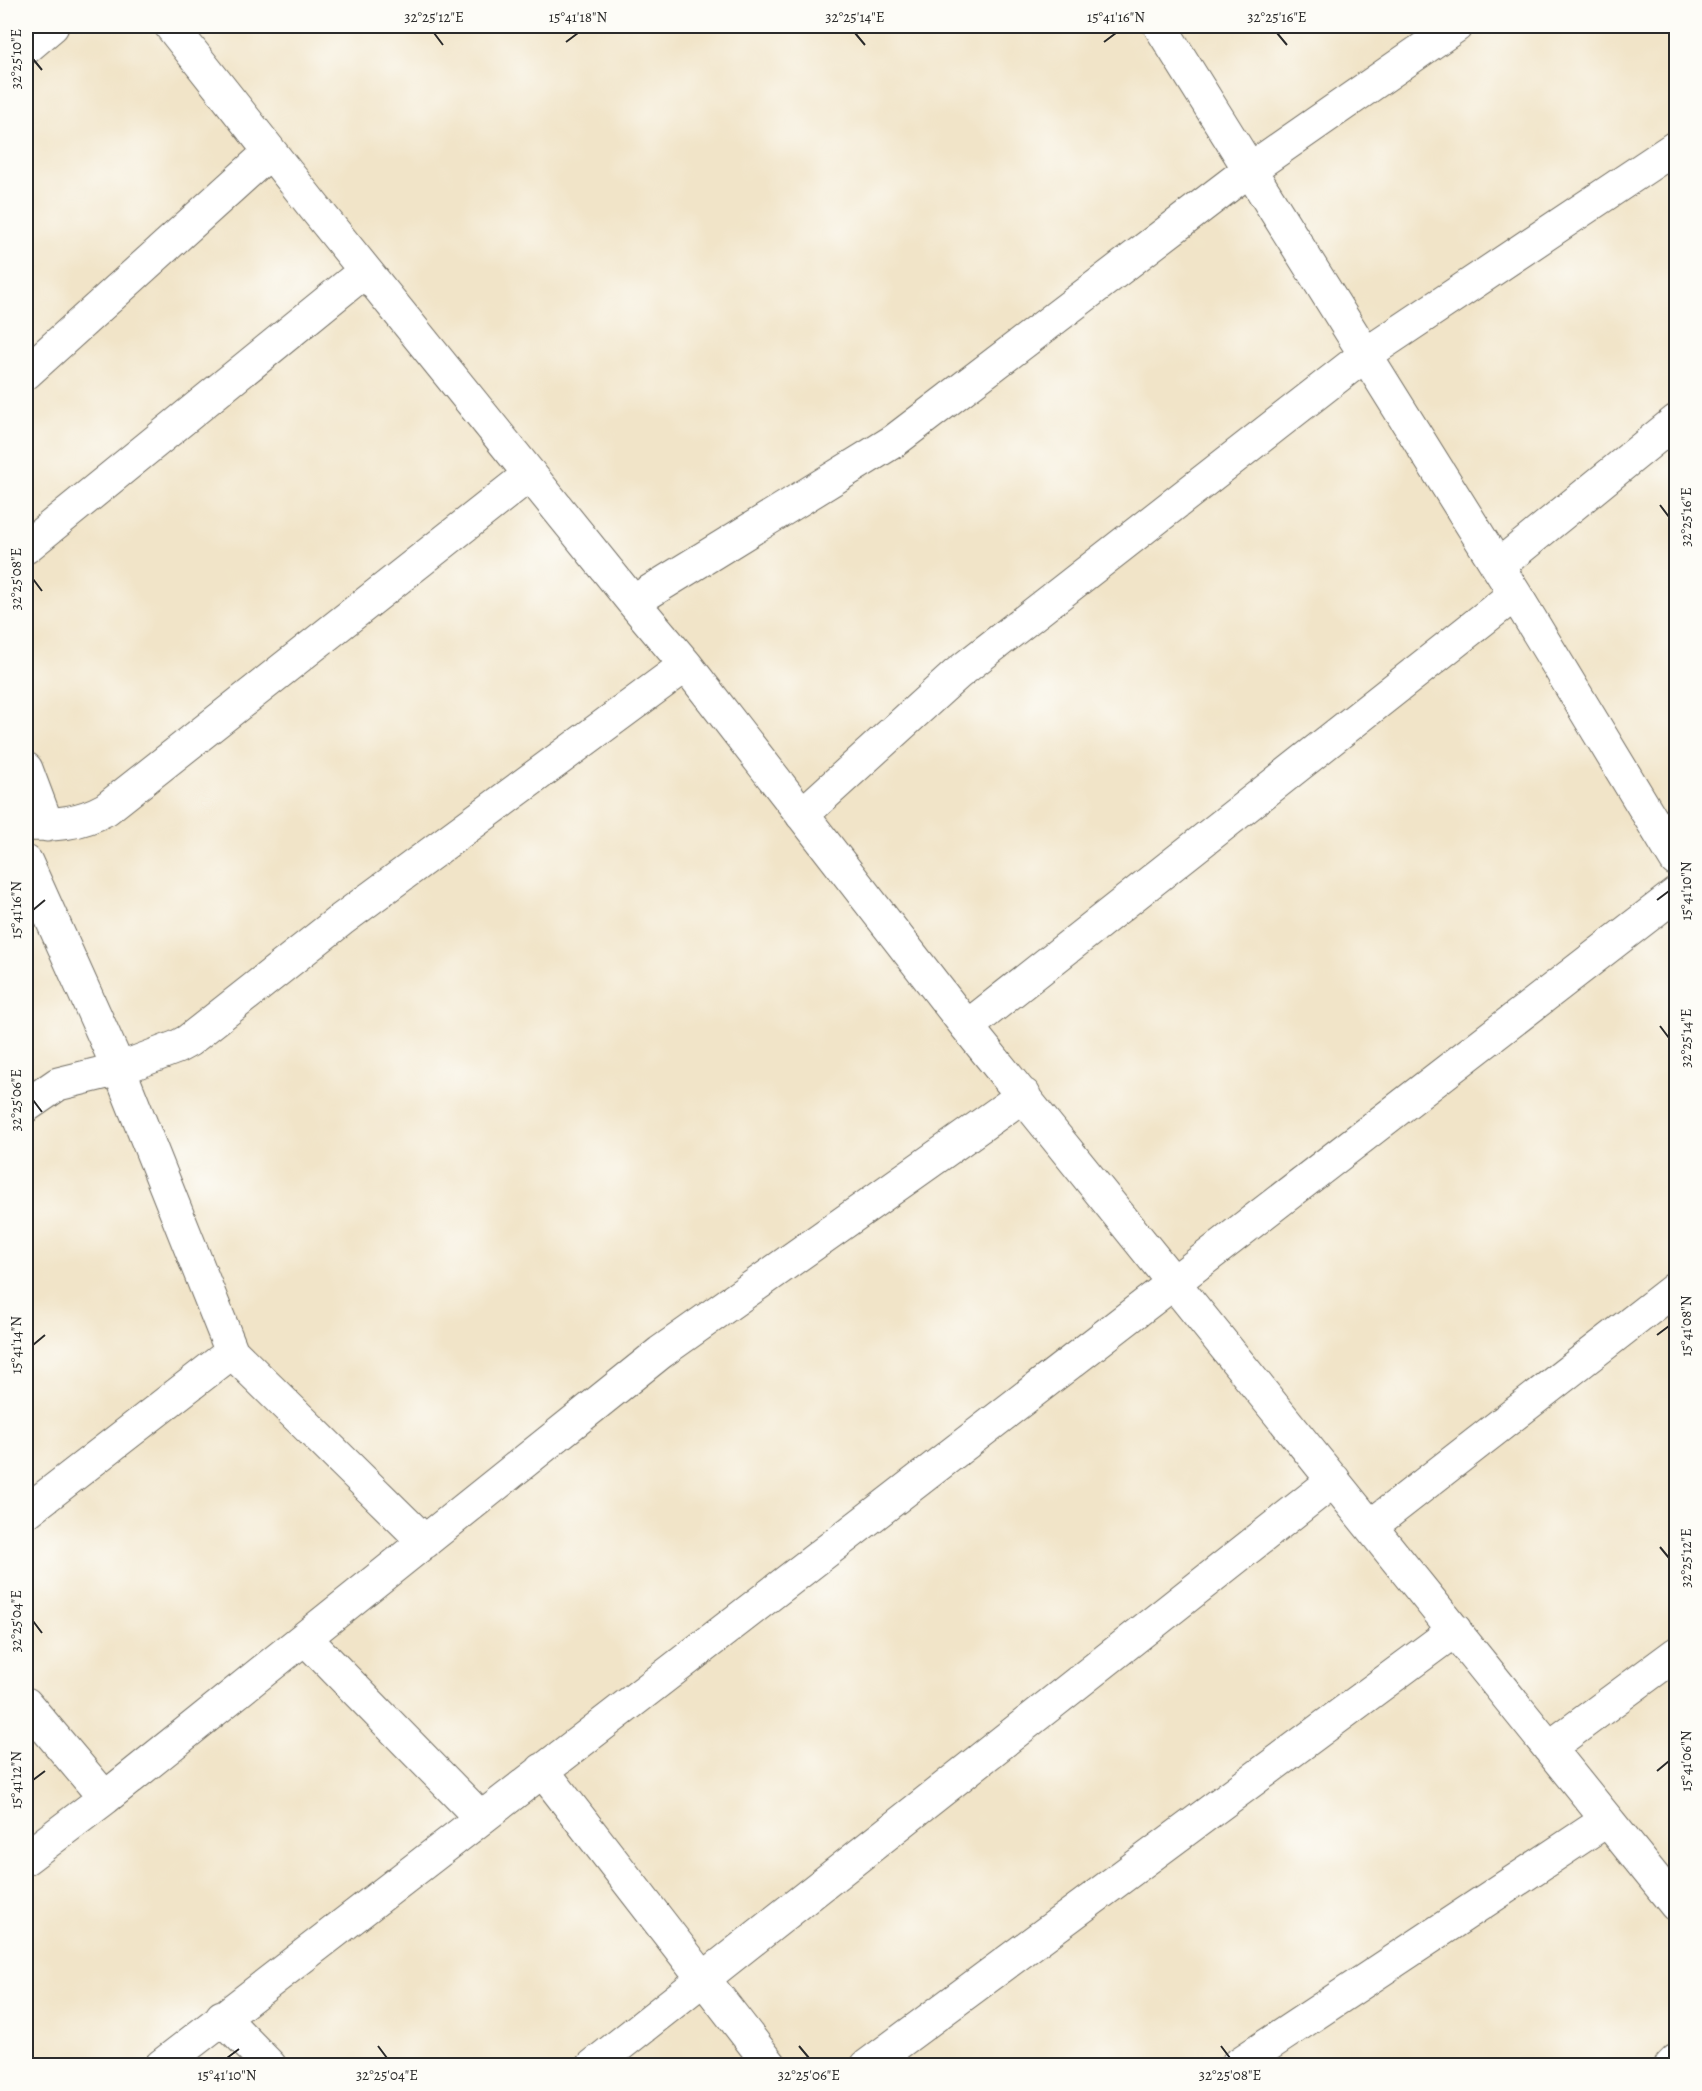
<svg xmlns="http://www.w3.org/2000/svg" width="1702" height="2091" font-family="Alegreya,serif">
  <rect width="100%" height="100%" fill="#fdfcf7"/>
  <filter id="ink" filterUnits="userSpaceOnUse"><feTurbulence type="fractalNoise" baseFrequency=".0167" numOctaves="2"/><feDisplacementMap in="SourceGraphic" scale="12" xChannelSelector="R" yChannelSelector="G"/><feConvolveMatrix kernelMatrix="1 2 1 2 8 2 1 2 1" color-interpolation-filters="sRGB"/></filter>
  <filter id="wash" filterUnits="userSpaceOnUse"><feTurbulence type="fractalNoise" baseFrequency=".008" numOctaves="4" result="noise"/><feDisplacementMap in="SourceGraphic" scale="24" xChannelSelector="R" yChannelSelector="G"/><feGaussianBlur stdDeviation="1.35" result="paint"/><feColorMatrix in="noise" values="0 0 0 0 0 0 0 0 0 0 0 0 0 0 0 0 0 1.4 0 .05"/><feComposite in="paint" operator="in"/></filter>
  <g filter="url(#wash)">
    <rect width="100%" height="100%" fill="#f1e4c8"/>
  </g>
  <g filter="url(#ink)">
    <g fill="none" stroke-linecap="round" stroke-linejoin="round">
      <defs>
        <path id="minor" d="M171,26l143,181 319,395 53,63 281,362 709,878
          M1160,26l355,568 161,266
          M26,48l26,-22
          M26,373l244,-221
          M26,547l339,-276
          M1498,566l178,-145
          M633,602l261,-161 355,-271 207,-144
          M26,769l21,56
          M802,815l155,-141 408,-319 311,-208
          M26,824c30,1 53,0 80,-15l424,-335
          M26,862l93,207 113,283 193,190
          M967,1027l548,-433
          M26,1106l32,-22 61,-15 58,-22 11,-6 153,-121 345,-255
          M26,1512l206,-160
          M1371,1526l305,-238
          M305,1638l175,179
          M26,1704l79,94
          M1549,1748l127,-94
          M542,1770l229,296
          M26,1858l79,-60 556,-446 363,-257
          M222,2017l48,49
          M161,2066l1515,-1172
          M593,2066l741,-586
          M867,2066l588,-436
          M1236,2066l371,-246
          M1671,2066l5,-5"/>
      </defs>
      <use href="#minor" stroke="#706c62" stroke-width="35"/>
      <use href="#minor" stroke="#fff" stroke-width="33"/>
    </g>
  </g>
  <path fill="none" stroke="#2b2b2b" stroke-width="2" d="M434,33l9,12M855,33l10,12M1277,33l10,12M566,42l12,-9M1104,42l12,-9M33,59l9,11M1660,505l9,12M33,579l9,12M1657,900l12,-9M33,910l12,-10M1660,1026l9,12M33,1100l9,12M1657,1335l12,-9M33,1345l12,-10M1660,1547l9,11M33,1621l9,12M1657,1771l12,-10M33,1780l12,-9M378,2046l9,12M799,2046l10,12M1221,2046l9,12M227,2058l12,-9"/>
  <rect width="1702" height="2091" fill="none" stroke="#fdfcf7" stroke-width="66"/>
  <rect x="33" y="33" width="1636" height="2025" fill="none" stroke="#2b2b2b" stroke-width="2"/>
  <g font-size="15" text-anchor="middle" fill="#2b2b2b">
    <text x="434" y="22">32°25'12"E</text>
    <text x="578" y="22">15°41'18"N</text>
    <text x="855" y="22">32°25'14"E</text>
    <text x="1116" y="22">15°41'16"N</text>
    <text x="1277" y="22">32°25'16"E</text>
    <text transform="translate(16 59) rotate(-90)" y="5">32°25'10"E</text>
    <text transform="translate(1686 517) rotate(-90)" y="5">32°25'16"E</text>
    <text transform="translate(16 579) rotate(-90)" y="5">32°25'08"E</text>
    <text transform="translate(1686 891) rotate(-90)" y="5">15°41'10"N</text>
    <text transform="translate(16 910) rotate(-90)" y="5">15°41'16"N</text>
    <text transform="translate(1686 1038) rotate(-90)" y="5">32°25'14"E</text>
    <text transform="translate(16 1100) rotate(-90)" y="5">32°25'06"E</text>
    <text transform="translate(1686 1326) rotate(-90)" y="5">15°41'08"N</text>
    <text transform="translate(16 1345) rotate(-90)" y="5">15°41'14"N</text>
    <text transform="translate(1686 1558) rotate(-90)" y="5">32°25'12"E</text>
    <text transform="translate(16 1621) rotate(-90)" y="5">32°25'04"E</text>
    <text transform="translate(1686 1761) rotate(-90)" y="5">15°41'06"N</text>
    <text transform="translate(16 1780) rotate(-90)" y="5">15°41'12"N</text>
    <text x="227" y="2080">15°41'10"N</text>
    <text x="387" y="2080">32°25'04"E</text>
    <text x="809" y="2080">32°25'06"E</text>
    <text x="1230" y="2080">32°25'08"E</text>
  </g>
</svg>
